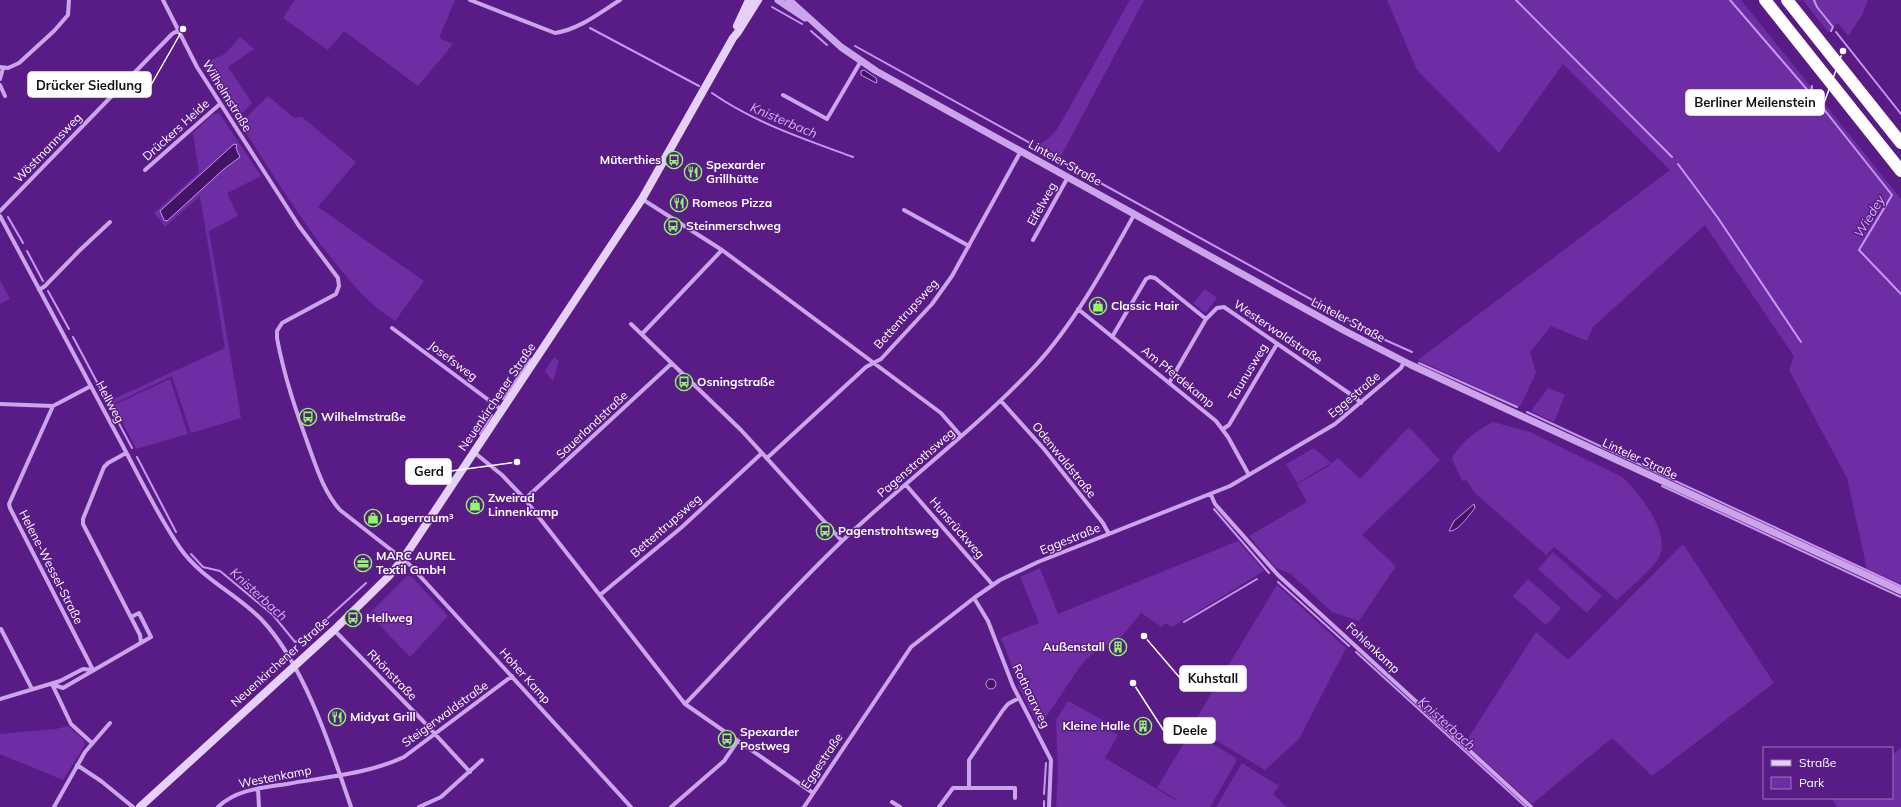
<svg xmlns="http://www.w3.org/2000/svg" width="1901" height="807" font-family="Mulish,sans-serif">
  <rect width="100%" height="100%" fill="#591c86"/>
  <path fill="#6f2da3" d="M295,0h160l-16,38 14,6 -35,42 -74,-55 -16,19 -45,-32z
    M1130,0h14l-83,156 -22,-11 12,-9 7,-8z
    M1387,0h354l160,199v385l-34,-15 -20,-91 -58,-108 5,-14 -89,-131 -112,102 -6,14 -36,-15 -21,26 6,21 -16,34 -102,-47 252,-190 -107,-106 -64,89 -82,-83z
    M1803,0h65l-6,15 -14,21 -10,-13 -10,9z
    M240,37l14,12 -26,18 24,36 -13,13h-5l-32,-52 23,-10z
    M268,96l26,22 8,-1 54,45 -38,45 106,74 -29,40c-27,-17 -47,-42 -66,-66 -33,-42 -60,-87 -89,-131z
    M218,113l3,3 40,60 -34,17 11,23 -29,15 32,187 -50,15 -19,-57 -61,29 -2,-4 116,-53 -25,-152 -35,31 -11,-14 45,-41 -6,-39 19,-18z
    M0,280l10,19 -10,5z
    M1205,289l12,9 -10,13 -3,1 -11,-9z
    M554,357l5,4 -6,20 -8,-10z
    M170,379l18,55 -52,15 -22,-44z
    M1548,388l17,7 -11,27 -23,-11z
    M1493,422l37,10 92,45c17,15 51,58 36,82 -7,11 -30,31 -41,41l-63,-53 -8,8 -70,-61 -10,-14 -4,1 -10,-22c7,-16 26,-29 41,-37z
    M1409,427l31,33 -78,75 34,31 -37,55 -27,-9 -41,-38 -15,-6 -27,-32 58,-34 -10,-18 30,-17 11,-9 22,21z
    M1314,448l17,15 -34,20 -11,-19z
    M1238,541l26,30 -92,56 -7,-4 -3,4 -21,-14 -18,22 -31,19 -11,11 -39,58h-5l-19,-37 1,-3 -18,-45 38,-15 -19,-46 20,-9 18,46z
    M1683,544l91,139 -122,93 -40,-38 -80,66 -67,-61 71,-111 32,28z
    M1553,552l49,44 -15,17 -49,-44z
    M407,576h4l37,40 -38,41 -41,-43z
    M1528,579l33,29 -15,17 -33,-29z
    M1277,585l69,63 -47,91 -34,31 -68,-41 -1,-10z
    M1068,701l40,22 -3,5 13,7 -13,23 72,43 1,-1 -21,-12 34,-57 45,27v4l-26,45h-154l2,-36 -2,-51z
    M68,726l15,13 2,6 -22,35 -63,-26v-20l56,-5z
    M1901,748v59h-64l-5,-8 2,-1h58v-43z
    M1242,763l37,23 -6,8 14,13h-71z"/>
  <path fill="#431365" stroke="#c698ed" d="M864,70l12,8 1,4 -1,1 -15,-8v-4z
    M234,144l3,1 -1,3 4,9 -16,12 -57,52 -3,-1 -4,-9z
    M1474,504l1,4c-6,7 -17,24 -26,23l5,-10z
    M986 684a5 5 0 1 1 10 0a5 5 0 1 1-10 0Z"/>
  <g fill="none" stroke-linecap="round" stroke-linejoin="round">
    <path stroke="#c698ed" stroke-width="2" d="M1516,0l156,157
      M1730,0l80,93
      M1814,0l3,7 16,20 -2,4
      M772,7l30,17
      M590,28l109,58
      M811,31l16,14
      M1836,32l65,82
      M855,46l175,97
      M1812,86l-1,7 81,102 -33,55 42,44
      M712,93c43,30 92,46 141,64
      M1039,149l344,190 29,13
      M1678,164l40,54 83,124
      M8,217l15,26
      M27,251l16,30
      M48,291l21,38
      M73,337l59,111
      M1419,363l98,44
      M503,399l27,-40
      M1527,412l374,174
      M480,434l12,-19
      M137,457l39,75
      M1662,486l239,111
      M1214,509l55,64
      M191,554l12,13 17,4 53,44 22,27 10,-3 61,-56
      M1278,582l71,64
      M1184,622l73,-43
      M1356,652l170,155
      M1044,794l2,-31
      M1044,807v-6"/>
    <path stroke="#cca4eb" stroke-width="4" d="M163,0l34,67 102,159 39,52 1,8 -3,8 -54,29 -5,8v7c7,38 19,73 32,109 8,22 15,45 31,63l68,53 223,244
      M470,0l85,33c25,-4 44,-20 65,-33
      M0,67l8,1 11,-5 35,-32 14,-16 1,-15
      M0,79l3,-11
      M0,85l5,11
      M783,95l44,24 34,-58
      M145,170l75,-66
      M642,199l80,51 219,163 20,23
      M904,210l65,36
      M0,211l172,-177 7,-4
      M0,216c39,73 78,146 117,219 20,37 39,78 63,113 21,30 55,45 81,71 43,45 70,129 90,188
      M1033,240l35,-63
      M39,290l6,-4 35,-36 30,-28
      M1078,309l138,112 12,16 21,38
      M631,324l110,106 101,111
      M392,328l110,82
      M642,334l80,-84
      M1112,337l34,-58 4,-2 5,1 51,41
      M1169,383l37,-64 11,-11 7,-1 132,91 5,5
      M1001,401l43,48 59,74 6,11
      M0,404l53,2 38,-20
      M53,406l-44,98 1,4 83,162
      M1223,429l6,-4 48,-81
      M126,453l-18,10 -4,4 -21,52v5l57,111 1,8
      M475,453l27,22 21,22 162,207 128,89
      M767,458l99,-91 15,-8 51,-55 20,-28 69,-125
      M906,485l86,99
      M1211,495l4,9 63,71 253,232
      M525,499l146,-135
      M600,595l82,-68 80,-74
      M974,598l14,23 25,65 38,74 -2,47
      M1,629l31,60
      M334,630l89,91 47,51
      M51,684l12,4 88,-51 -12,-24 -8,4
      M52,684l19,40 21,19
      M0,699l60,-18 23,-12 10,1
      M685,704c52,-54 102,-110 156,-162 63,-60 134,-112 194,-176 39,-42 71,-101 99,-151
      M77,765l24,16 32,26
      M969,788v-28l34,-50 5,-6 11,-6
      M258,789l1,18
      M892,802l8,5
      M54,807l31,-55 25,-29
      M218,807c19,-18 44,-19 69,-23 38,-7 81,-10 117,-27l108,-81
      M419,807l22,-10 41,-37
      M671,807l53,-46 13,-19
      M804,807l107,-160 63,-49 26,-18 38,-18 192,-76 105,-62 66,-56 3,-6
      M939,807l14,-19h62v10"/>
    <path stroke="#cca4eb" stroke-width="7" d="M778,0l27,18
      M789,0l52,47 35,24 469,260 66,34 490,226"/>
    <path stroke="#e7d0f8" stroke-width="8" d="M737,26l12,-26
      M140,807l194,-177 55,-54 14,-17 239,-360 91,-161 5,-6 20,-32"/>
    <path stroke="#fff" stroke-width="12" d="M1765,0l136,171
      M1787,0l114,143"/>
  </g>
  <defs>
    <symbol id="bus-ring" viewBox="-11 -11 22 22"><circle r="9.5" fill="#591c86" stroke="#8dfb62" stroke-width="1.5"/><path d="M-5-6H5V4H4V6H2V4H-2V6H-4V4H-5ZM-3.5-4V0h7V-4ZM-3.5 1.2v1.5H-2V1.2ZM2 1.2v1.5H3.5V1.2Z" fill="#8dfb62"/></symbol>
    <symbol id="restaurant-ring" viewBox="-11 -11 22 22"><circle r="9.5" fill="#591c86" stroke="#8dfb62" stroke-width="1.5"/><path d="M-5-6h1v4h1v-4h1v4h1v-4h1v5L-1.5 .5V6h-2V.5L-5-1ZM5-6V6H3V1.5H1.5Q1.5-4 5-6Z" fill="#8dfb62"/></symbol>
    <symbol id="shop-ring" viewBox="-11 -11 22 22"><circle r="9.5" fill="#591c86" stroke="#8dfb62" stroke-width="1.5"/><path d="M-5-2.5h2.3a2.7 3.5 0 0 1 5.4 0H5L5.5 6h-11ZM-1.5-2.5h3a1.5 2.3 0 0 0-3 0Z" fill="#8dfb62"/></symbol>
    <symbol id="office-ring" viewBox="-11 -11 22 22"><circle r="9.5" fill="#591c86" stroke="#8dfb62" stroke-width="1.5"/><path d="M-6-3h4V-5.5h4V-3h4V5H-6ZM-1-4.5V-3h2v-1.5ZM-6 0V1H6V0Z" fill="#8dfb62"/></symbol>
    <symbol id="building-ring" viewBox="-11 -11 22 22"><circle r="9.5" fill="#591c86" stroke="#8dfb62" stroke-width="1.5"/><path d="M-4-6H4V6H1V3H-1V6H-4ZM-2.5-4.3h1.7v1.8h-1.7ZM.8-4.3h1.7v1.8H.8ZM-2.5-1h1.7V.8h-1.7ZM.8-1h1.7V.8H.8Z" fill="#8dfb62"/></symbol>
  </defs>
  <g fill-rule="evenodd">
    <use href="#bus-ring" x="664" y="150" width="20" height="20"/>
    <use href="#restaurant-ring" x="683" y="162" width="20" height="20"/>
    <use href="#restaurant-ring" x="669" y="193" width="20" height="20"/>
    <use href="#bus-ring" x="663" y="216" width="20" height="20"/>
    <use href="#shop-ring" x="1088" y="296" width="20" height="20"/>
    <use href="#bus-ring" x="674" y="372" width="20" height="20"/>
    <use href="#bus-ring" x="298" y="407" width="20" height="20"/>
    <use href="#shop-ring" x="465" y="495" width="20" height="20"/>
    <use href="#shop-ring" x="363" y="508" width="20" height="20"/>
    <use href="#bus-ring" x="815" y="521" width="20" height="20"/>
    <use href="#office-ring" x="353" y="553" width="20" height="20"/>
    <use href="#bus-ring" x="343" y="608" width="20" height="20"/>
    <use href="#building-ring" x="1108" y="637" width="20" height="20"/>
    <use href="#restaurant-ring" x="327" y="707" width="20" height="20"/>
    <use href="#building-ring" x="1133" y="716" width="20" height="20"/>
    <use href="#bus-ring" x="717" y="729" width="20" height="20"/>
  </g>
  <g text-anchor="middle" stroke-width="3" stroke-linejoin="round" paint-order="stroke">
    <g font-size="12" fill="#fff" stroke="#591c86">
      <text transform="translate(227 96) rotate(58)" y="4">Wilhelmstraße</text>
      <text transform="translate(176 130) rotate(-42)" y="4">Drückers Heide</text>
      <text transform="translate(48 148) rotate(-46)" y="4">Wöstmannsweg</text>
      <text transform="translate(1065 163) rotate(29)" y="4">Linteler Straße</text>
      <text transform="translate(1042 204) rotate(-61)" y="4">Eifelweg</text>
      <text transform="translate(906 314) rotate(-48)" y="4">Bettentrupsweg</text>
      <text transform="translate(1348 320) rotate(28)" y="4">Linteler Straße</text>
      <text transform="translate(1278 332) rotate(34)" y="4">Westerwaldstraße</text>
      <text transform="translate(453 361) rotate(37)" y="4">Josefsweg</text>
      <text transform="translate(1248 372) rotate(-59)" y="4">Taunusweg</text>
      <text transform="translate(1178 377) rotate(39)" y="4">Am Pferdekamp</text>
      <text transform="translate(1354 395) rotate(-40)" y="4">Eggestraße</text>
      <text transform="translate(497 397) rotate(-56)" y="4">Neuenkirchener Straße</text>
      <text transform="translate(110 402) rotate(62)" y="4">Hellweg</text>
      <text transform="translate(592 425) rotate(-43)" y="4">Sauerlandstraße</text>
      <text transform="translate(1640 459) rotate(25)" y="4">Linteler Straße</text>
      <text transform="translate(1064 460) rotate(51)" y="4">Odenwaldstraße</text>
      <text transform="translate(916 463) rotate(-41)" y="4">Pagenstrothsweg</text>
      <text transform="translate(666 526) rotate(-41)" y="4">Bettentrupsweg</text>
      <text transform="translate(957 528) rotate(49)" y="4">Hunsrückweg</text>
      <text transform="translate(1070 539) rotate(-22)" y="4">Eggestraße</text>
      <text transform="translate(51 567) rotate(63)" y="4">Helene-Wessel-Straße</text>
      <text transform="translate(1373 648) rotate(43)" y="4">Fohlenkamp</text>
      <text transform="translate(280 662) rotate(-42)" y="4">Neuenkirchener Straße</text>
      <text transform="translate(392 675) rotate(46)" y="4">Rhönstraße</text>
      <text transform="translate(525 676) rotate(48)" y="4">Hoher Kamp</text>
      <text transform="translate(1031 696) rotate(64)" y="4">Rothaarweg</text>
      <text transform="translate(445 714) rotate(-36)" y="4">Steigerwaldstraße</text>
      <text transform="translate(822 761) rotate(-56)" y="4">Eggestraße</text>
      <text transform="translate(275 777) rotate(-11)" y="4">Westenkamp</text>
    </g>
    <g font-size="12" font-weight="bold" fill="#fff" stroke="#591c86" text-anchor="start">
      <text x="661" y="164" text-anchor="end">Müterthies</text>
      <text x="706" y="169">Spexarder<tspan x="706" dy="14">Grillhütte</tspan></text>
      <text x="692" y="207">Romeos Pizza</text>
      <text x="686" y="230">Steinmerschweg</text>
      <text x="1111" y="310">Classic Hair</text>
      <text x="697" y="386">Osningstraße</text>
      <text x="321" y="421">Wilhelmstraße</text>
      <text x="488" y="502">Zweirad<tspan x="488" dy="14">Linnenkamp</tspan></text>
      <text x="386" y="522">Lagerraum³</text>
      <text x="838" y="535">Pagenstrohtsweg</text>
      <text x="376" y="560">MARC AUREL<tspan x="376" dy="14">Textil GmbH</tspan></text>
      <text x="366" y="622">Hellweg</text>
      <text x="1105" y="651" text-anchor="end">Außenstall</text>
      <text x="350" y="721">Midyat Grill</text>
      <text x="1130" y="730" text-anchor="end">Kleine Halle</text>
      <text x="740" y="736">Spexarder<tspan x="740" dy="14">Postweg</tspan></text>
    </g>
    <g font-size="13" font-style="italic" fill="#d5b0f3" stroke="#591c86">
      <text transform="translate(784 120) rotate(23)" y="5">Knisterbach</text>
      <text transform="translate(1869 216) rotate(-59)" y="5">Wiedey</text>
      <text transform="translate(259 594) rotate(42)" y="5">Knisterbach</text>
      <text transform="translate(1447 723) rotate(42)" y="5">Knisterbach</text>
    </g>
  </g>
  <path fill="none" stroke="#fff" stroke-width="1.5" d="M183 29L151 85M1843 51L1824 103M517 462L451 471M1144 636L1180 678M1133 683L1164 731"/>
  <g fill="#fff" stroke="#591c86" stroke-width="1.5">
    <circle cx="183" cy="29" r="4"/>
    <circle cx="1843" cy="51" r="4"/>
    <circle cx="517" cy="462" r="4"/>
    <circle cx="1144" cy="636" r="4"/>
    <circle cx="1133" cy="683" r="4"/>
  </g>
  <g fill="#fff" stroke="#fff" stroke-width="1.5">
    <rect x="28" y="72" width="123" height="25" rx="4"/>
    <rect x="1686" y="90" width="138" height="25" rx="4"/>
    <rect x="406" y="459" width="45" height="25" rx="4"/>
    <rect x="1180" y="666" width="66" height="25" rx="4"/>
    <rect x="1164" y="718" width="51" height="25" rx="4"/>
  </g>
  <g font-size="13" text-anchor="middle" font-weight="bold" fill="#111">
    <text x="89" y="90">Drücker Siedlung</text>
    <text x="1755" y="107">Berliner Meilenstein</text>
    <text x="429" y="476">Gerd</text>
    <text x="1213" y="683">Kuhstall</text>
    <text x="1190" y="735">Deele</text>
  </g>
  <rect x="1763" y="747" width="130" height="52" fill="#591c86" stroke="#9b77b6"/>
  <rect x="1771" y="760" width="20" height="6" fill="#e7d0f8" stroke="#9b77b6"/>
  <text x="1799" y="767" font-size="12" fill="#ffffff">Straße</text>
  <rect x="1771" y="777" width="20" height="12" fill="#6f2da3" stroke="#9b77b6"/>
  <text x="1799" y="787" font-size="12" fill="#ffffff">Park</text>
</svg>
